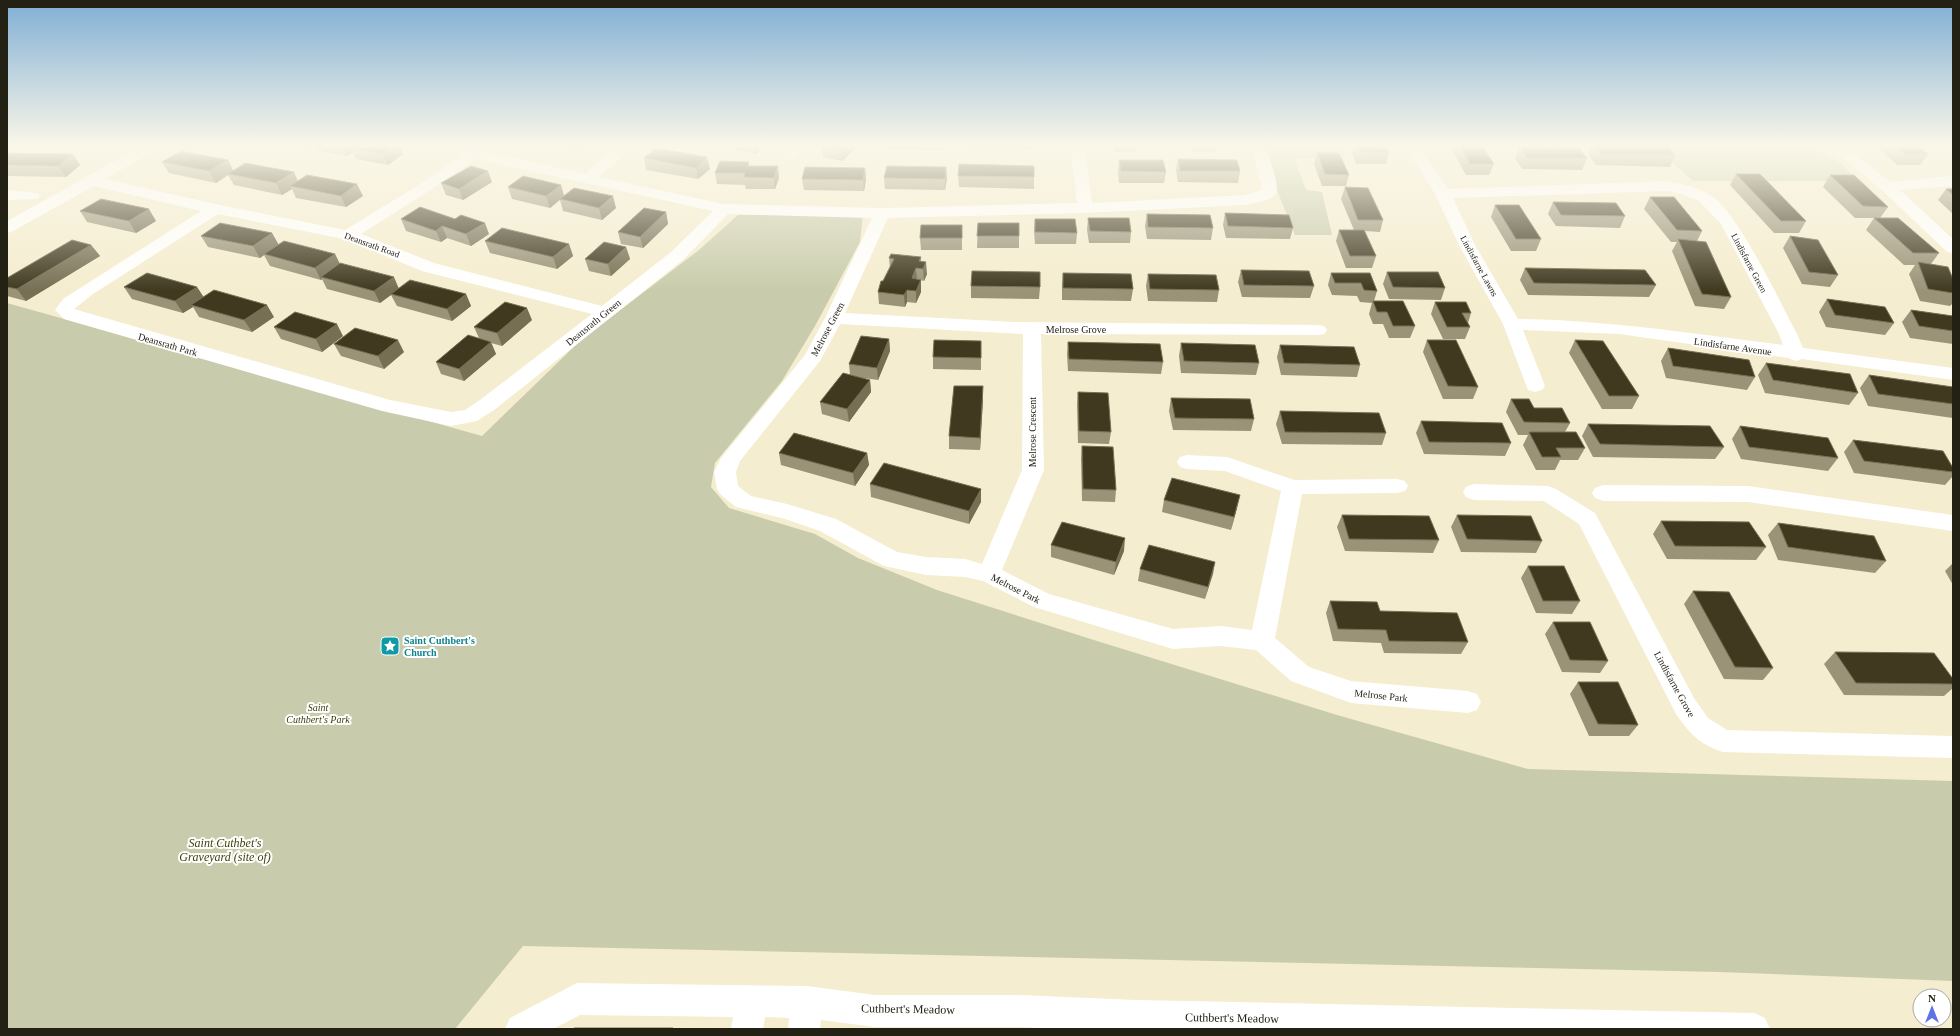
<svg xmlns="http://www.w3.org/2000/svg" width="1960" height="1036" font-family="'Times New Roman',serif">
  <rect width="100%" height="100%" fill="#f5edcf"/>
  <path fill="#c9ccac" d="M1263,146h79l4,12h-52l12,32 16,2 10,43h-37l-19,-47z
    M1654,146h158l10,8 16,7 21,20h-166z
    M738,215h125l-3,27 -45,84 -33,55 -67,82 -4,24 18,21 86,26 43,24 79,32 160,51 240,74 191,54 425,12v200l-234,-9 -1196,-26 -68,83h-448v-726l475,133 99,-96 118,-90z"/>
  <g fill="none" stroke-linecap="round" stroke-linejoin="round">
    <path fill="#fff" fill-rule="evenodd" d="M142,146h18l-2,3 -53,30 110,25 130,26 80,-49 37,-26 -18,-6 -2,-3h22l121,28 31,-28h14l-6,9 -25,22 125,27 158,4 195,-5 -7,-57h14l8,57 152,-8 17,-5v-7l-10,-37h14c3,9 17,43 10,49 -8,7 -21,8 -31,10l-159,8 -197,5 -43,95 170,9 303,3 6,1 3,4 -3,4 -6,1 -277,-1 3,136 -42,100 47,24 124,35 48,-3 31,4 29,-139 -56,-20 -38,-2 -7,-2 -3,-5 3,-5 7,-2 40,2 67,23 103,-1 8,2 3,5 -3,5 -8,2 -95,1 -27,144 34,29 42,14 117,10 9,3 4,8 -4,8 -9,3 -117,-10 -60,-22 -35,-31 -35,-4 -48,3 -139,-42 -51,-26 -18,-4 -39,-2 -42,-9 -64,-35 -35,-12 -49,-12 -16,-13 -3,-5 -3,-17 7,-14 84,-103 20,-37 47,-100 -144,-4 -45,46 -189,150 -17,11 -26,5 -69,-15 -318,-92 -9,-9 8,-11 138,-88 -107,-25 -81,45 -6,2v-12l74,-41 3,-3 5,-2zM476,159l237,52 -42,41 -69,54 -168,-43 -73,-29 74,-47zM218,214l126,25 78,32 170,43 -112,86 -15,10 -14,2 -61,-12 -316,-91 19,-15zM840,324l183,10 -1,136 -40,94 -17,-5 -39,-2 -29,-5 -61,-33 -49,-15 -36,-8 -13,-10 -2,-14 4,-11 80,-100z
      M791,146h16l-13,13h-10l-2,-3z
      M1829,146h16l45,36 63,-6v10l-53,4 53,49v14l-6,-1 -65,-62z
      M1415,147l5,1 28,41 220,-8c14,3 28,6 41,13 28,15 71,109 88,140l6,14 150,20v12l-151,-21 -6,2 -8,-3 -169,-24 -96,-4 22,56 -3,4 -7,2 -7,-2 -25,-66 -44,-79 -24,-51 -27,-43 2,-3zM1668,191l13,3 18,7 22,23 58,110 4,11c-88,-11 -176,-25 -265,-26l-43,-74 -22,-47z
      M7,190l31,3 2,3 -2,3 -31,1z
      M1474,484l74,2 8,3 39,24 99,185 14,20 19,12 226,6v22l-230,-6c-24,-8 -33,-18 -47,-38l-97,-190 -35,-23 -70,-1 -8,-3 -3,-5 3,-5z
      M1603,485l145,1 205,29v16l-205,-29 -145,-1 -8,-3 -3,-5 3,-5z
      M577,983l230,3 68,9h144l118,5 617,13 11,5 5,11h-701l-50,-2h-144l-54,-7 -1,9h-32l1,-11 -24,-1 -2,12h-32l2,-12 -153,-2 -27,14h-48l5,-11z"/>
  </g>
  <path fill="#9a9378" d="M294,146h17l-4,2z
    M314,146h85l4,8 -15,11 -32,-6 -3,-7 -6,4 -31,-6z
    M559,146h22l-4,3z
    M735,146h28l-7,8 -20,-4z
    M822,146h36l-16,15 -19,-4z
    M887,146h58v4l-58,-1z
    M962,146h71v3l-71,-1z
    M1113,146h24l-1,6h-22z
    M1192,146h24l-1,6h-22z
    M1353,146h33l3,7 -3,11h-30l-4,-11z
    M1450,146h32l12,18 -5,11h-23z
    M1591,146h76l8,9 -5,12 -74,-2 -8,-11z
    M1876,146h42l10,8 -8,11h-23z
    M1520,147l67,11 -5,12 -60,-1 -7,-11z
    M1317,152l32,23 -3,11h-24l-8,-22z
    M7,153l66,1 7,11 -14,12 -59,-1z
    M644,158l66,11 -12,10 -52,-9z
    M1178,159l62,12 -2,12 -60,-1 -2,-12z
    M228,160l5,10 65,11 65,15 -17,11 -50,-9 -4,-9 -10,6 -48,-10 -6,-10 -12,8 -47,-10 -7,-11z
    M1119,160l47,12 -2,11h-45l-1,-12z
    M750,166l29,12 -4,11h-29l-1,-4 -28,-1 -2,-11z
    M946,167l1,11 -2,12 -60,-1 -1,-11z
    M865,168l1,11 -2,12 -60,-1 -2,-11z
    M1736,174l70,47 -7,12h-25l-44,-48z
    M1830,175l58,32 -8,11 59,35 -8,11 22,15v24l-3,3 -30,-5 -11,-27 6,-9h-11l-38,-35 8,-12h4h-23l-32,-31z
    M958,176l76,1v12l-75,-2z
    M492,182l-29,18 -17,-5 -5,-12z
    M561,185l3,11 52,12 -14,12 -39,-9 -3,-11 -10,8 -38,-9 -4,-12z
    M1345,187l38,33 -3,12 -15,-1 11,25 -4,12h-26l-10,-27 3,-11h15l-13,-31z
    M1946,189h7v25l-15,-14z
    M1650,197l52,34 -5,10 34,56 -7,12 -29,-3 -23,-55 5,-9h-6l-27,-33z
    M1553,202l72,14 -5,12 -64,-2 -8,-12z
    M1495,205l46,34 -5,12h-25l-20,-34z
    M80,211l76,10 -20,12 -49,-11z
    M666,212l2,12 -25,24 -22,-4 -3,-12z
    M1225,213l68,15 -3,11 -64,-1 -3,-13z
    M1147,214l66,14 -2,12 -64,-1 -2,-13z
    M1088,218l43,14 -1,11h-41l-2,-13z
    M401,219l88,15 -18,12 -24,-8 -6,4 -35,-11z
    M1035,219l42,14 -1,11h-41l-1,-13z
    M978,223l41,13v12h-42z
    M272,233l6,12 57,9 4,9 60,25 67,6 5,12 -19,15 -55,-15 -6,-11 -11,8 -53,-14 -5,-10 -1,1 -51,-14 -6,-11 -4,3 -52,-11 -7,-11z
    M1790,236l48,39 -8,12 -28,-3 -19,-36z
    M962,237v13h-41l-1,-12z
    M485,241l84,3 4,12 -16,13 -67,-16z
    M91,245l9,11 -74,45 -19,-5v-18z
    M626,247l4,12 -19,17 -22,-5 -4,-12z
    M921,257v5l6,12 -3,7 -3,-1v12l-5,11 -9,-1 -2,5 -26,-3 -1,-12 12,-24 -1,-10z
    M1525,268l131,17 -7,12 -121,-2 -8,-15z
    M1241,270l73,16 -4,12 -68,-1 -4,-15z
    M1387,272l58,16 -4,12 -52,-1 -6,-15z
    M1063,273l70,16 -2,12 -69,-1v-15z
    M1331,273h39l7,18 -3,10 41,25 -5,12h-21l-6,-14h-10l-4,-10 3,-11 -12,-1 -3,-6 -25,-1 -4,-10z
    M1148,274l71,16 -2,12 -69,-1 -2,-15z
    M971,286l69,1 -1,12 -68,-1z
    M124,287h73l6,10 71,20 -22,15 -53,-15 -6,-10 -10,6 -51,-14z
    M1827,299l67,24 -9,12 -59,-8 -7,-15z
    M1435,302l36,11 -3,10 2,4 -5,12h-22l-12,-25z
    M1911,310l42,6v28l-43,-6 -8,-16z
    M532,320l-30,26 -11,-3 5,11 -32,27 -23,-7 -5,-12 43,-24 -5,-11z
    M274,327l69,9 -21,16 -41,-13z
    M889,339l1,12 -12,29 -15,-2 7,2 1,12 -22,30 -27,-8 -2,-12 30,-27 -1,-11z
    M1427,340l51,47 -5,12h-30l-20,-47z
    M1575,340l64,56 -7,13h-30l-33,-56z
    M981,341v29l-48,-1v-12z
    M1068,342l95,20 -2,12 -93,-3 -1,-17z
    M1181,343l78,20 -3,12 -75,-2 -2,-17z
    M334,344l70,8 -20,17 -43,-13z
    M1280,345l80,20 -3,12 -76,-2 -4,-18z
    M1668,348l87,29 -8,13 -81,-12 -5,-17z
    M1766,363l92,30 -9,12 -84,-12 -7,-18z
    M1869,375l84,29v14l-85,-12 -8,-18z
    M1078,392l33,40 -2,12 -31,-1 -1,-38z
    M1171,398l83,21 -3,12 -78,-1 -4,-19z
    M983,399l-3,51 -31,-1v-13z
    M1511,399l59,24 -5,9 20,16 -7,12h-18l-5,10h-19l-13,-25 5,-10h-10l-12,-23z
    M1280,411l106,22 -4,12 -100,-1 -6,-20z
    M1421,421l90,22 -6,13 -81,-2 -8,-21z
    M1588,424l136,23 -9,12 -122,-2 -11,-21z
    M1740,426l98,32 -10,13 -87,-12 -9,-20z
    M1853,440l100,28v8l-8,9 -91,-12 -10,-21z
    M1082,446l34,44 -1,12 -33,-1 -1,-42z
    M779,453h88l2,12 -14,21 -74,-21z
    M870,484l111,5v13l-12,22 -98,-27z
    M1164,500l73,8 -6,22 -69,-18z
    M1342,515l97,25 -6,13 -88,-2 -8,-24z
    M1457,515l85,26 -6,12 -75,-1 -10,-25z
    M1661,521l105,26 -10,13 -89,-1 -14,-25z
    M1778,523l108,38 -11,12 -97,-13 -10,-25z
    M1051,545l73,6 -10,24 -63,-18z
    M1215,562l-10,37 -67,-18 2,-12z
    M1953,563v22l-8,-14z
    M1528,566l52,35 -8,13 -36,-1 -15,-35z
    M1693,591l80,77 -10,12 -39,-1 -40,-75z
    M1330,601l50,10 88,31 -7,12 -77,-1 -3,-10 -48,-2 -7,-28z
    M1553,622l55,39 -8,12 -38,-1 -17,-38z
    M1835,652l118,27v9l-9,8 -100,-1 -20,-31z
    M1578,682l60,43 -9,11h-40l-19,-42z"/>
  <path fill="#766f54" d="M306,146h5l-4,2z
    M343,146h18l-10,2 2,4 -6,4z
    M394,146h5l4,8 -15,11 -5,-11z
    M576,146h5l-4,3z
    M754,146h9l-7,8z
    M845,146h13l-16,15 -1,-12z
    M73,154l7,11 -14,12 -8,-11z
    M707,157l3,12 -12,10 -2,-11z
    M228,160l6,12 -6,2v1l-12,8 -7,-12z
    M778,166l1,12 -4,11 -1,-11z
    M946,167l1,11 -2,12v-11z
    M865,168l1,11 -2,12 -1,-11z
    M488,171l4,11 -29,18 -4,-11z
    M294,172l5,12 -9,2 2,3 -10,6 -6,-12z
    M357,184l6,12 -17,11 -5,-11z
    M561,185l3,11 -14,12 -4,-12z
    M613,196l3,12 -14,12 -3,-12z
    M149,209l7,12 -20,12 -7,-12z
    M666,212l2,12 -25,24 -3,-11z
    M485,223l4,11 -18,12 -5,-12z
    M442,226l5,12 -6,4 -5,-11z
    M272,233l7,12 -15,9v1l-4,3 -7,-12z
    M569,244l4,12 -16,13 -4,-12z
    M91,245l9,11 -74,45 -9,-12z
    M626,247l4,12 -19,17 -3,-12z
    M335,254l6,12 -20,11 1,2 -1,1 -6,-12z
    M926,262l1,12 -3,7 -1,-12z
    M916,268l1,12 -5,-2z
    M394,277l5,12 -19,14 -6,-12z
    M921,280v12l-5,11v-12z
    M197,287l8,12 -14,6 2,2 -10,6 -8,-12z
    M907,290v12l-2,5 -1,-12z
    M466,294l5,12 -19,15 -5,-12z
    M267,305l7,12 -22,15 -8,-12z
    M527,308l5,12 -30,26 -5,-13z
    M337,324l6,12 -21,16 -6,-13z
    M889,339l1,12 -12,29 -1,-12z
    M398,340l6,12 -20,17 -6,-13z
    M491,342l5,12 -32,27 -5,-12z
    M870,380l1,12 -22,30 -2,-13z
    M983,386v13l-3,51v-12z
    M867,453l2,12 -14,21 -2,-13z
    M981,489v13l-12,22v-13z
    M1240,495l-3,13 -6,22 3,-13z
    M1125,538l-1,13 -10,24 2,-13z
    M1215,562l-2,12 -8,25 3,-12z"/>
  <path fill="#403920" stroke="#766f54" d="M354,146h40l-11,8 -32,-6z
    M825,146h20l-4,3z
    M1357,146h29l3,7 -29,-1z
    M1460,146h22l12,18h-24z
    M1595,146h72l8,9 -74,-1z
    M1896,146h22l10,8h-23z
    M1520,147l59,1 8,10h-60z
    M656,148l51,9 -11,11 -52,-10z
    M181,151l47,9 -19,11 -47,-9z
    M1317,152l22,1 10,22 -24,-1z
    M7,153l66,1 -15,12 -51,-1z
    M1178,159l59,1 3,11h-60z
    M1119,160h44l3,12 -45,-1z
    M720,161l29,1 -1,4h30l-4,12 -30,-1 1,-4h-30z
    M245,163l49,9 -18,11 -48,-9z
    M959,164l75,2v11l-76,-1z
    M471,166l17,5 -29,18 -18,-6z
    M887,166l59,1 -1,12 -61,-1z
    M805,167l60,1 -2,12 -61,-1z
    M1736,174h24l46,47h-25z
    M307,175l50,9 -16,12 -51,-10z
    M1830,175h24l34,32 -25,-1z
    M523,176l38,9 -15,11 -38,-9z
    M1345,187l23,1 15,32h-25z
    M574,188l39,8 -14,12 -39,-9z
    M1946,189h7v6z
    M1650,197h24l28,34 -25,-1z
    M101,199l48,10 -20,12 -49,-10z
    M1553,202l63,1 9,13 -64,-1z
    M1495,205h24l22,34h-25z
    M420,207l35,12 6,-4 24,8 -19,11 -24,-8 -6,5 -35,-12z
    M644,208l22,4 -26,25 -22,-5z
    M1225,213l64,2 4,13 -65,-2z
    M1147,214l63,1 3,13 -65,-1z
    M1088,218h41l2,14 -41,-1z
    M1874,218h24l41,35h-26z
    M1035,219h40l2,14 -42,-1z
    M220,223l52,10 -19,13 -52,-10z
    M978,223h41v13h-42z
    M921,225h41v13h-42z
    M502,228l67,16 -16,13 -68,-16z
    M1339,230h25l12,26h-26z
    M1790,236l28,4 20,35 -29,-3z
    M1678,239l28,3 25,55 -29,-3z
    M72,240l19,5 -74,44 -10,-2v-9z
    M284,241l51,13 -20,14 -51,-14z
    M604,242l22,5 -18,17 -23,-5z
    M891,254l30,3 -2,4 7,1 -3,7 -7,-1 -4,10 9,2 -5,11 -9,-1 -3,5 -26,-3 3,-11h2l11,-22 -5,-1z
    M1918,262l30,5 5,12v14l-25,-4z
    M340,263l54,14 -20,14 -53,-14z
    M1525,268l120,2 11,15 -122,-2z
    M1241,270l68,1 5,15 -70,-1z
    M972,271l68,1v15l-69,-1z
    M1387,272h51l7,16 -52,-1z
    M147,273l50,14 -22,14 -51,-14z
    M1063,273l68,1 2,15 -70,-1z
    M1331,273h39l7,18 -13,-1 -3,-7h-26z
    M1148,274l68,1 3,15 -69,-1z
    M410,280l56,14 -19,15 -56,-15z
    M214,290l53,15 -23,15 -53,-15z
    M1827,299l58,8 9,16 -59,-8z
    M1373,301h30l12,25h-22l-6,-14h-10z
    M505,302l22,6 -30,25 -23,-6z
    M1435,302h31l5,11h-9l8,14h-23z
    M1911,310l42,6v15l-34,-5z
    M295,312l42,12 -21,15 -42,-12z
    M355,328l43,12 -20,16 -44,-12z
    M468,335l23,7 -32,27 -23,-7z
    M861,336l28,3 -12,29 -28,-4z
    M934,340l47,1v17l-48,-1z
    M1427,340h29l22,47 -30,-1z
    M1575,340l28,1 36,55h-30z
    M1068,342l92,2 3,18 -94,-3z
    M1181,343l74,2 4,18 -75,-2z
    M1280,345l74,2 6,18 -76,-2z
    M1668,348l81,12 6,17 -82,-11z
    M1766,363l84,11 8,19 -85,-13z
    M843,373l27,7 -23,29 -27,-7z
    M1869,375l84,12v17l-75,-10z
    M954,386h29l-3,52 -31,-2z
    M1078,392l30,1 3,39 -32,-1z
    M1171,398l79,1 4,20 -79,-1z
    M1511,399h18l5,9h28l8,15 -46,-1z
    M1280,411l99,2 7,20 -101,-1z
    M1421,421l81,2 9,20 -82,-1z
    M1588,424l122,2 14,21 -124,-3z
    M1740,426l88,12 10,20 -89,-11z
    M1529,432h47l9,16h-29l5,9h-19z
    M794,433l73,20 -14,20 -74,-20z
    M1853,440l90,11 10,17v4l-89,-11z
    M1082,446l31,1 3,43 -33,-1z
    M884,463l97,26 -12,22 -99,-27z
    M1172,478l68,17 -6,22 -70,-17z
    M1342,515l87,1 10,24 -90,-1z
    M1457,515l74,1 11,25 -75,-2z
    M1661,521l88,1 17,25 -91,-1z
    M1062,522l63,16 -9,24 -65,-17z
    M1778,523l96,13 12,25 -98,-14z
    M1149,545l66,17 -7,25 -68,-18z
    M1528,566h36l16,35h-37z
    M1693,591l36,1 44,76 -38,-1z
    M1330,601l47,1 3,9 77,2 11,29 -79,-1 -3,-11 -48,-1z
    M1553,622h37l18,39 -38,-1z
    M1835,652l99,1 19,26v5l-97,-1z
    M1578,682h40l20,43 -40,-1z
    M574,1028h99v1h-99z"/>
  <linearGradient id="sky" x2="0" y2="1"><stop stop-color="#80aed4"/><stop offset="0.5" stop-color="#faf7e9"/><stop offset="1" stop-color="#faf7e9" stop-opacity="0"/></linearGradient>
  <rect width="1960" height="291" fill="url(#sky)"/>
  <defs>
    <symbol id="sight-square" viewBox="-11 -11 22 22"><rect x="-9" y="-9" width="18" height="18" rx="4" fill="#0f9aa8" stroke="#fff"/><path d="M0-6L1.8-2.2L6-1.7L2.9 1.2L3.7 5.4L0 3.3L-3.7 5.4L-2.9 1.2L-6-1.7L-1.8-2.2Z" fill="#fff"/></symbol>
  </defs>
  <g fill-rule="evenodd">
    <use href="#sight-square" x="379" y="635" width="22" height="22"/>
  </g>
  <g text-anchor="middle" stroke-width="4" stroke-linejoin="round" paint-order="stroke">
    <g font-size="9" fill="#232014" stroke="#fff">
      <text transform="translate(372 245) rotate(20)" y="3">Deansrath Road</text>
      <text transform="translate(1749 263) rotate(62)" y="3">Lindisfarne Green</text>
      <text transform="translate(1479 266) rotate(61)" y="3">Lindisfarne Lawns</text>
    </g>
    <g font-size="10" fill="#232014" stroke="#fff">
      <text transform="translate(593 322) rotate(-39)" y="4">Deansrath Green</text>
      <text transform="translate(827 329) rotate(-62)" y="4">Melrose Green</text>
      <text x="1076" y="333">Melrose Grove</text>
      <text transform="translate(168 344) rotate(16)" y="4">Deansrath Park</text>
      <text transform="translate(1733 346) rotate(8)" y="4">Lindisfarne Avenue</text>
      <text transform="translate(1032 432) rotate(-90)" y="4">Melrose Crescent</text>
      <text transform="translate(1016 588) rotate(27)" y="4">Melrose Park</text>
      <text transform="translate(1675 684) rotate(61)" y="4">Lindisfarne Grove</text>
      <text transform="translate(1381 695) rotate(6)" y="4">Melrose Park</text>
    </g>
    <g font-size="10" font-weight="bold" fill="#0d838f" stroke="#fff" text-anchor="start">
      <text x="404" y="644">Saint Cuthbert's<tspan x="404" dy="12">Church</tspan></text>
    </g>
    <g font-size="10" font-style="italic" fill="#3f4007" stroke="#fff">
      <text x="318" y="711">Saint<tspan x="318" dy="12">Cuthbert's Park</tspan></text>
    </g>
    <g font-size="12" font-style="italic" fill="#3f4007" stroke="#fff">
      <text x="225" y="847">Saint Cuthbet's<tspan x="225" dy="14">Graveyard (site of)</tspan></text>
    </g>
    <g font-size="12" fill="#232014" stroke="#fff">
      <text transform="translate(908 1009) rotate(1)" y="4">Cuthbert's Meadow</text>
      <text transform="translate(1232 1018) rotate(1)" y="4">Cuthbert's Meadow</text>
    </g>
  </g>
  <rect width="1960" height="1036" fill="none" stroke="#232014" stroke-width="16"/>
  <g transform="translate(1932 1008)"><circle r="19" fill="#ffffff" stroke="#a7a6a1"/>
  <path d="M0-3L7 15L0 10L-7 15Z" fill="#5f72e9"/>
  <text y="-6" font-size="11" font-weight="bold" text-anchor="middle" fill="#232014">N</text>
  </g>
</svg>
